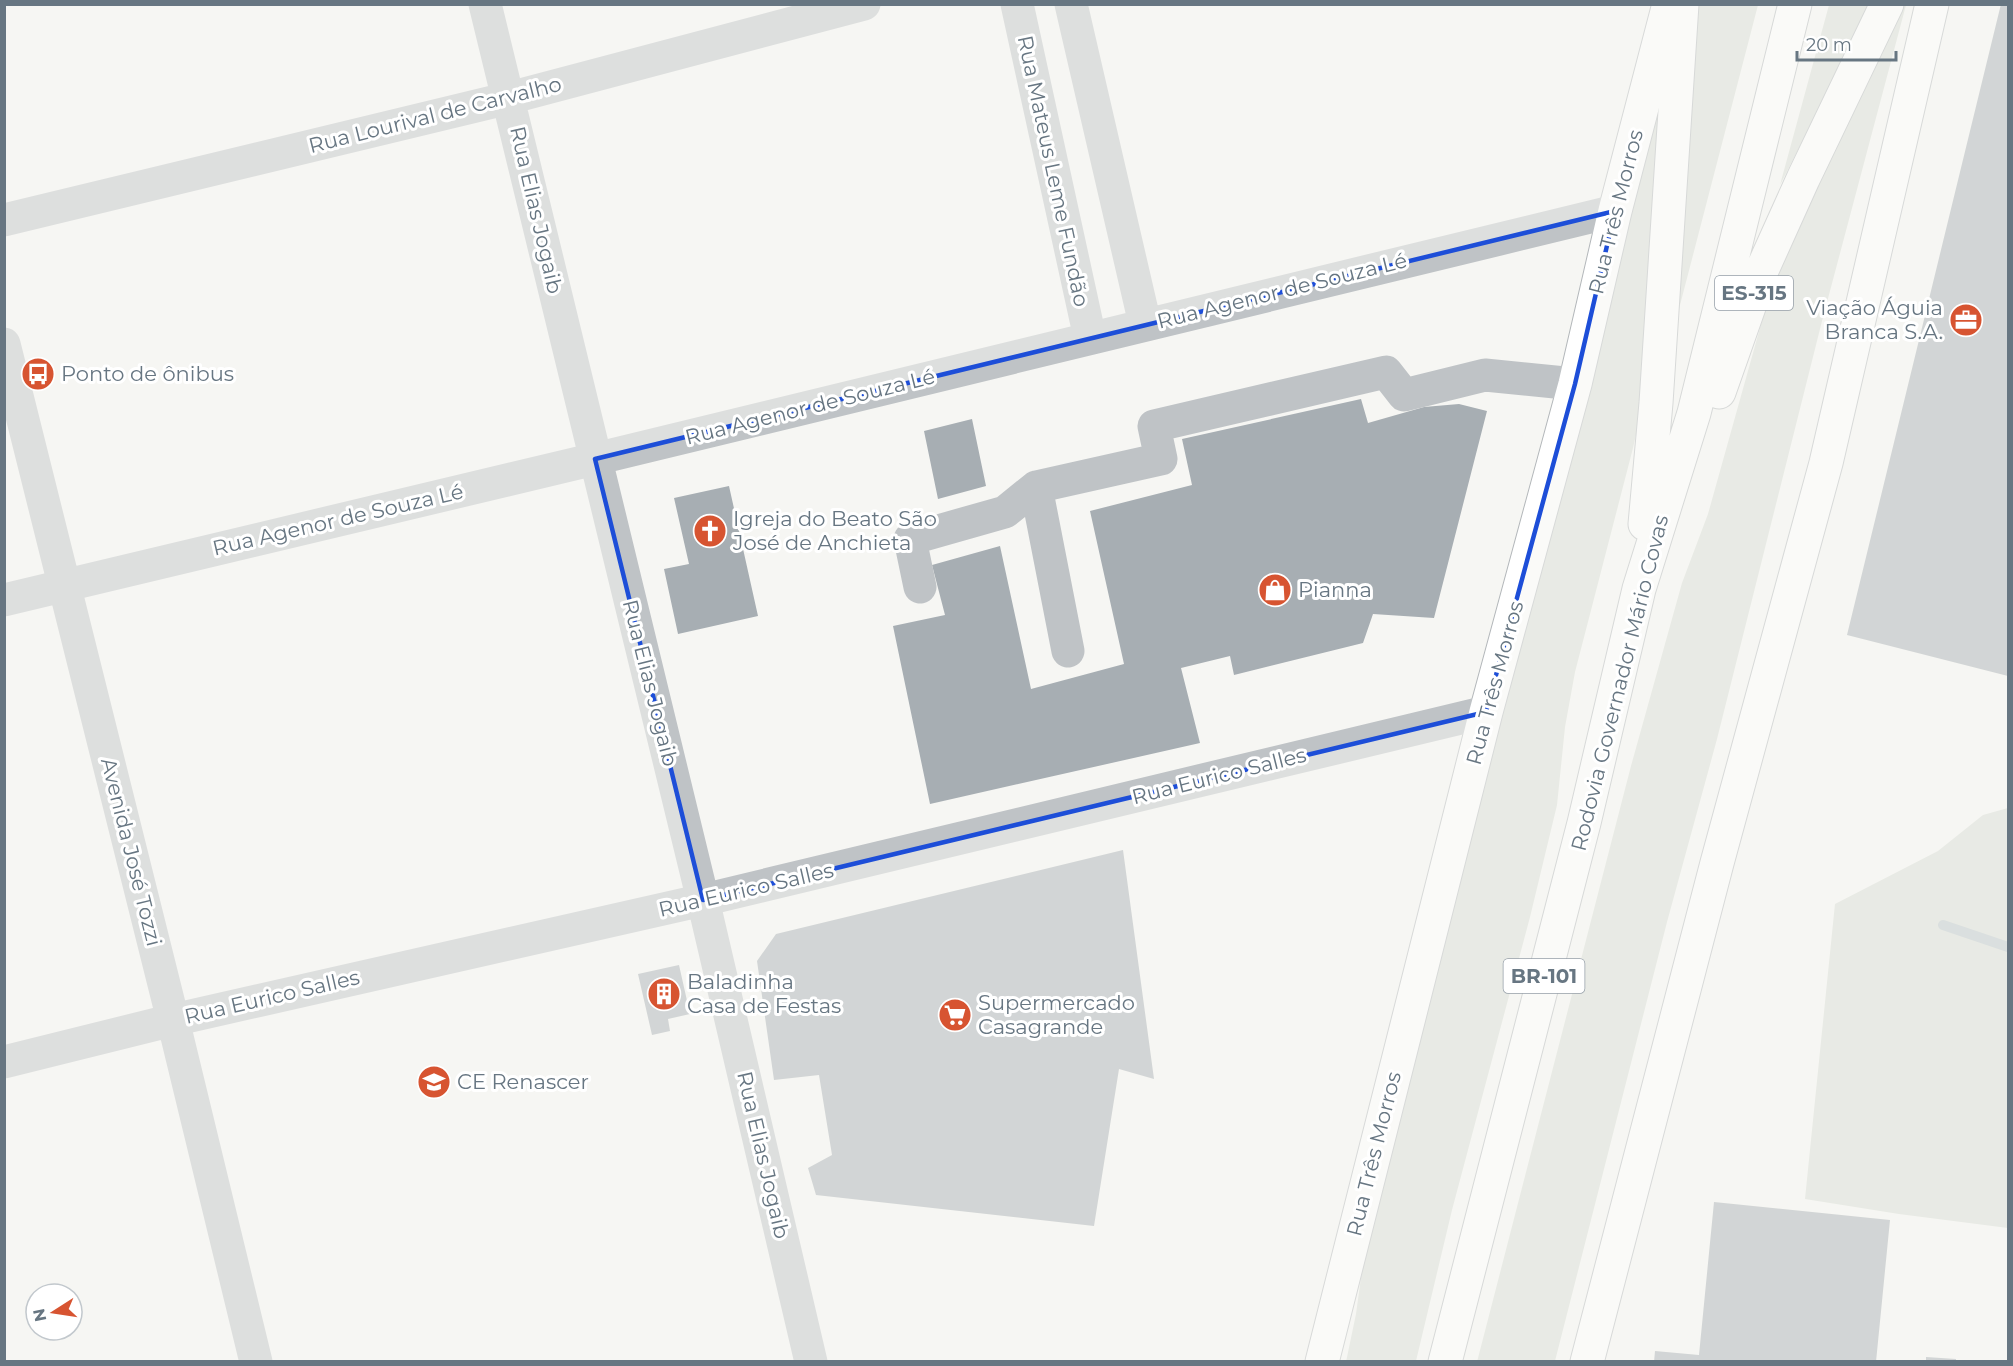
<svg xmlns="http://www.w3.org/2000/svg" width="2013" height="1366" font-family="Montserrat,sans-serif">
  <rect width="100%" height="100%" fill="#f6f6f3"/>
  <path fill="#d7dcd4" d="M1697,5h61l-85,327z
    M1829,5h43l-92,180z
    M1900,5h6l-84,316 -105,418 -50,183 -112,439 -78,1 154,-596 51,-183 26,-69 71,-254z
    M1661,95l-13,285 -15,68 -58,224 -10,55 -8,78 -27,112 -78,293 -36,151 -70,1 10,-48 11,-80z
    M2008,808v420l-109,-14 -94,-15 30,-295 103,-53 45,-36z"/>
  <g fill="none" stroke-linecap="round" stroke-linejoin="round">
    <path stroke="#b8c3c7" stroke-width="10" d="M1943,925l65,22"/>
  </g>
  <path fill="#a7aeb3" d="M2001,4h7v672l-161,-41z
    M1361,399l7,24 56,-16 35,-3 28,7 -53,207 -61,-4 -10,29 -129,32 -4,-19 -49,12 19,75 -270,61 -37,-178 52,-11 -13,-50 68,-19 31,143 93,-25 -34,-153 102,-26 -10,-46z
    M972,419l14,67 -48,13 -14,-68z
    M729,486l29,130 -80,18 -14,-65 25,-5 -15,-66z
    M1123,850l31,229 -35,-10 -25,157 -278,-31 -8,-27 24,-13 -13,-80 -45,5 -17,-119 19,-27z
    M679,965l11,49 -22,5 2,12 -18,4 -14,-61z
    M1714,1202l176,18 -14,142h-222l1,-11 44,4z
    M1926,1357l30,2v3h-30z"/>
  <g fill="none" stroke-linecap="round" stroke-linejoin="round">
    <defs>
      <path id="major" d="M1322,1362l164,-650 89,-328 40,-173 54,-207
        M1587,1362l130,-499 109,-400 106,-459"/>
      <path id="highway" d="M1719,392l43,-122 41,-91 84,-175
        M1645,524l11,-121 26,-399
        M1445,1362l139,-539 55,-234 55,-176 101,-409"/>
    </defs>
    <use href="#major" stroke="#b3b7ba" stroke-width="35"/>
    <use href="#highway" stroke="#b2b6b9" stroke-width="35"/>
    <path stroke="#bfc3c6" stroke-width="33" d="M485,4l218,896 108,462
      M1017,4l73,334
      M1071,4l74,320
      M4,220l505,-122 355,-94
      M4,344l169,676 83,342
      M1036,487l32,164
      M920,587l-10,-48 95,-27 31,-25 125,-28 -7,-33 232,-54 18,23 81,-20 90,9
      M4,600l591,-141 1020,-248
      M4,1062l169,-42 530,-120 783,-188"/>
    <use href="#major" stroke="#fff" stroke-width="33"/>
    <use href="#highway" stroke="#fff" stroke-width="33"/>
  </g>
  <path d="M0 0H2013V1366H0ZM1615,211l-40,173 -89,328 -783,188 -108,-441z" fill="#f6f6f3" fill-opacity=".55" fill-rule="evenodd"/>
  <path fill="none" stroke="#1d4ed8" stroke-width="4.5" stroke-linejoin="round" d="M1615,211l-40,173 -89,328 -783,188 -108,-441z"/>
  <defs>
    <symbol id="office-disc" viewBox="-11 -11 22 22"><circle r="9.5" fill="#d75431" stroke="#fff"/><path d="M-6-3h4V-5.5h4V-3h4V5H-6ZM-1-4.5V-3h2v-1.5ZM-6 0V1H6V0Z" fill="#fff"/></symbol>
    <symbol id="bus-disc" viewBox="-11 -11 22 22"><circle r="9.5" fill="#d75431" stroke="#fff"/><path d="M-5-6H5V4H4V6H2V4H-2V6H-4V4H-5ZM-3.5-4V0h7V-4ZM-3.5 1.2v1.5H-2V1.2ZM2 1.2v1.5H3.5V1.2Z" fill="#fff"/></symbol>
    <symbol id="church-disc" viewBox="-11 -11 22 22"><circle r="9.5" fill="#d75431" stroke="#fff"/><path d="M-1.2-6h2.4v3.5h3.3v2.4h-3.3V6h-2.4V-.1h-3.3v-2.4h3.3Z" fill="#fff"/></symbol>
    <symbol id="shop-disc" viewBox="-11 -11 22 22"><circle r="9.5" fill="#d75431" stroke="#fff"/><path d="M-5-2.5h2.3a2.7 3.5 0 0 1 5.4 0H5L5.5 6h-11ZM-1.5-2.5h3a1.5 2.3 0 0 0-3 0Z" fill="#fff"/></symbol>
    <symbol id="building-disc" viewBox="-11 -11 22 22"><circle r="9.5" fill="#d75431" stroke="#fff"/><path d="M-4-6H4V6H1V3H-1V6H-4ZM-2.5-4.3h1.7v1.8h-1.7ZM.8-4.3h1.7v1.8H.8ZM-2.5-1h1.7V.8h-1.7ZM.8-1h1.7V.8H.8Z" fill="#fff"/></symbol>
    <symbol id="supermarket-disc" viewBox="-11 -11 22 22"><circle r="9.5" fill="#d75431" stroke="#fff"/><path d="M-6-5.5h2.5l.6 2H6L4.5 2H-2.5L-4.4-4H-6ZM-1.5 3.2a1.3 1.3 0 1 0 .1 0ZM3 3.2a1.3 1.3 0 1 0 .1 0Z" fill="#fff"/></symbol>
    <symbol id="school-disc" viewBox="-11 -11 22 22"><circle r="9.5" fill="#d75431" stroke="#fff"/><path d="M0-5L7-2L0 1L-7-2ZM-4 1L0 2.5L4 1V4Q0 6-4 4Z" fill="#fff"/></symbol>
  </defs>
  <g fill-rule="evenodd">
    <use href="#office-disc" x="1947" y="301" width="38" height="38"/>
    <use href="#bus-disc" x="19" y="355" width="38" height="38"/>
    <use href="#church-disc" x="691" y="512" width="38" height="38"/>
    <use href="#shop-disc" x="1256" y="571" width="38" height="38"/>
    <use href="#building-disc" x="645" y="975" width="38" height="38"/>
    <use href="#supermarket-disc" x="936" y="996" width="38" height="38"/>
    <use href="#school-disc" x="415" y="1063" width="38" height="38"/>
  </g>
  <g text-anchor="middle" stroke-width="6" stroke-linejoin="round" paint-order="stroke">
    <g fill="#fff" stroke="#959fa8" stroke-width="1.5">
      <rect x="1715" y="276" width="78" height="34" rx="4.5"/>
      <rect x="1503.5" y="959" width="81" height="34" rx="4.5"/>
    </g>
    <g font-size="20" font-weight="bold" fill="#677682">
      <text x="1754" y="300">ES-315</text>
      <text x="1544" y="983">BR-101</text>
    </g>
    <g font-size="21" fill="#677682" stroke="#fff">
      <text transform="translate(435 115) rotate(-14)" y="7">Rua Lourival de Carvalho</text>
      <text transform="translate(1053 171) rotate(78)" y="7">Rua Mateus Leme Fundão</text>
      <text transform="translate(536 210) rotate(77)" y="7">Rua Elias Jogaib</text>
      <text transform="translate(1616 212) rotate(-76)" y="7">Rua Três Morros</text>
      <text transform="translate(1282 291) rotate(-14)" y="7">Rua Agenor de Souza Lé</text>
      <text transform="translate(810 407) rotate(-14)" y="7">Rua Agenor de Souza Lé</text>
      <text transform="translate(338 520) rotate(-13)" y="7">Rua Agenor de Souza Lé</text>
      <text transform="translate(650 683) rotate(76)" y="7">Rua Elias Jogaib</text>
      <text transform="translate(1495 683) rotate(-75)" y="7">Rua Três Morros</text>
      <text transform="translate(1620 683) rotate(-76)" y="7">Rodovia Governador Mário Covas</text>
      <text transform="translate(1219 776) rotate(-14)" y="7">Rua Eurico Salles</text>
      <text transform="translate(131 852) rotate(76)" y="7">Avenida José Tozzi</text>
      <text transform="translate(746 890) rotate(-13)" y="7">Rua Eurico Salles</text>
      <text transform="translate(272 997) rotate(-13)" y="7">Rua Eurico Salles</text>
      <text transform="translate(1374 1154) rotate(-76)" y="7">Rua Três Morros</text>
      <text transform="translate(763 1155) rotate(77)" y="7">Rua Elias Jogaib</text>
    </g>
    <g font-size="21" fill="#677682" stroke="#fff" text-anchor="start">
      <text x="1943" y="315" text-anchor="end">Viação Águia<tspan x="1943" dy="24">Branca S.A.</tspan></text>
      <text x="61" y="381">Ponto de ônibus</text>
      <text x="733" y="526">Igreja do Beato São<tspan x="733" dy="24">José de Anchieta</tspan></text>
      <text x="1298" y="597">Pianna</text>
      <text x="687" y="989">Baladinha<tspan x="687" dy="24">Casa de Festas</tspan></text>
      <text x="978" y="1010">Supermercado<tspan x="978" dy="24">Casagrande</tspan></text>
      <text x="457" y="1089">CE Renascer</text>
    </g>
  </g>
  <rect width="2013" height="1366" fill="none" stroke="#677682" stroke-width="12"/>
  <g transform="translate(54 1312) rotate(258)"><circle r="28" fill="#ffffff" stroke="#c2c8cd" stroke-width="1.5"/>
  <path d="M0-4.5L10 22L0 15L-10 22Z" fill="#d75431"/>
  <text y="-9" font-size="16" font-weight="bold" text-anchor="middle" fill="#677682">N</text>
  </g>
  <path d="M1797 51v9h99v-9" fill="none" stroke="#677682" stroke-width="3"/>
  <text x="1806" y="51" font-size="18" fill="#677682" stroke="#ffffff" stroke-width="4.5" paint-order="stroke">20 m</text>
</svg>
